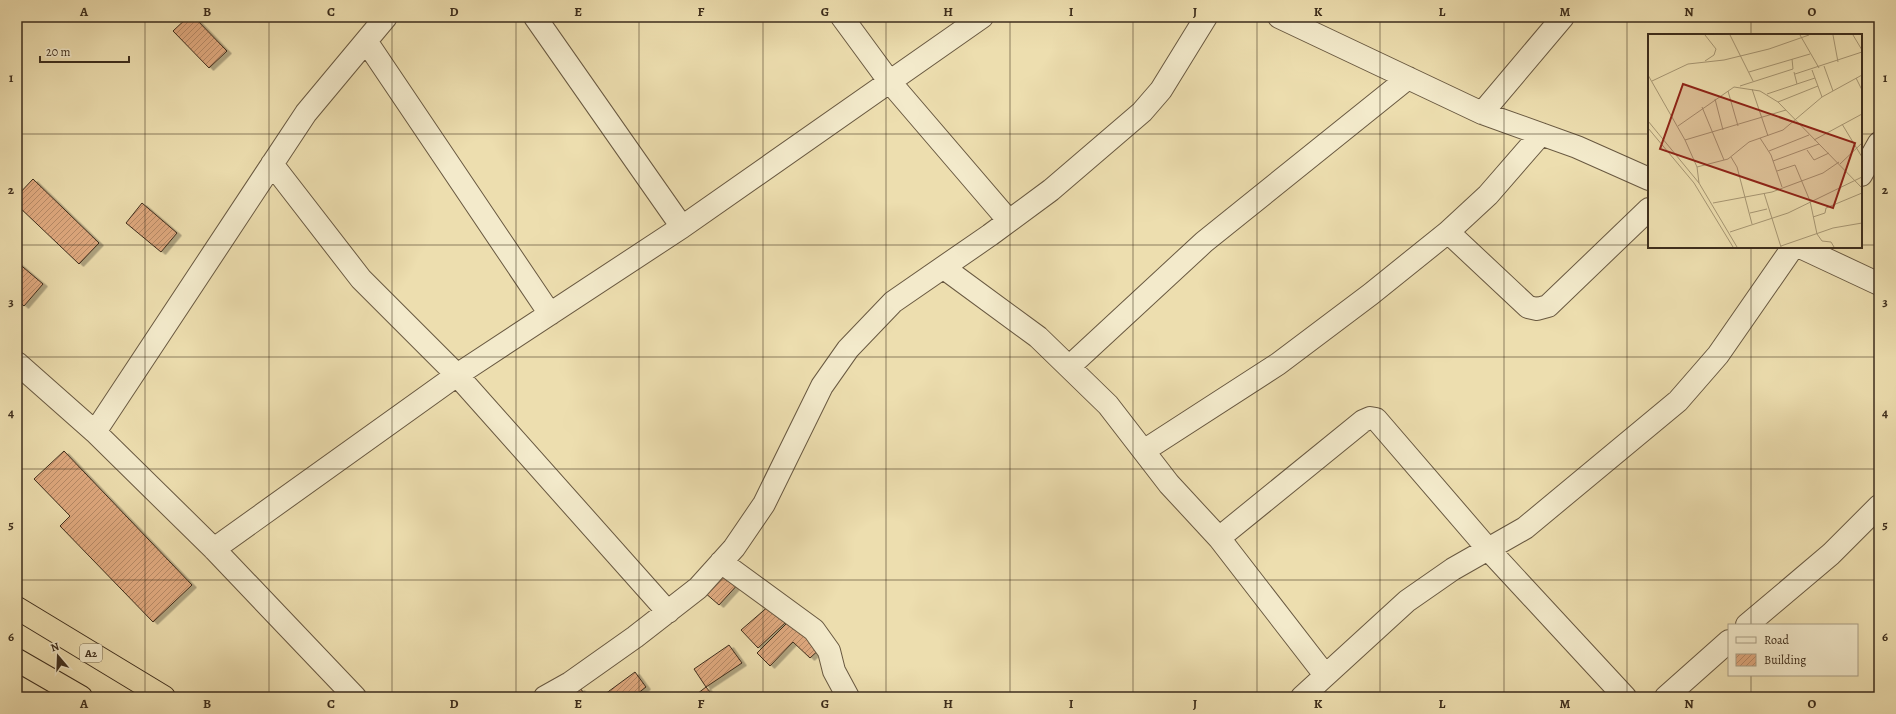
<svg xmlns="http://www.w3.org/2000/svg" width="1896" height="714" font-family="Alegreya,serif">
  <defs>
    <pattern id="building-hatch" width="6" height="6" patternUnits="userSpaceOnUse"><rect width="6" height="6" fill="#e0aa80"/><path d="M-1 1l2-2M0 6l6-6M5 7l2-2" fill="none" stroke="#b78b68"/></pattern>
    <filter id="shadow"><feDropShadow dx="4.5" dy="2.5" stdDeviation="0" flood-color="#0004"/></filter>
  </defs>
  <rect width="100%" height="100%" fill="#eddeaf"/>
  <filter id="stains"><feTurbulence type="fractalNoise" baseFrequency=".005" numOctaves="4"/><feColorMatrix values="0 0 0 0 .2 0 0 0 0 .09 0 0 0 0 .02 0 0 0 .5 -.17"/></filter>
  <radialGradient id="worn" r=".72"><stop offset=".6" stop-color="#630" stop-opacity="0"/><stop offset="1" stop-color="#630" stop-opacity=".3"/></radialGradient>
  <path fill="url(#building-hatch)" stroke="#3d2d1c" filter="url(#shadow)" d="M188,17h6l33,34 -18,17 -36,-37z
    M33,179l66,64 -20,21 -62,-59v-9z
    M142,203l35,30 -16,19 -35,-29z
    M17,262l26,22 -19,22 -7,-6z
    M64,451l128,134 -39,37 -93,-96 10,-10 -36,-37z
    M726,569l14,13 -21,23 -15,-13z
    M770,605l16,17 -28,26 -17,-18z
    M792,618l30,29 -12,11 -17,-16 -23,24 -13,-13z
    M729,645l13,18 -36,24 -12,-18z
    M635,672l11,15 -13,10h-32z
    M706,687l8,10h-21z
    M580,688l7,9h-19z"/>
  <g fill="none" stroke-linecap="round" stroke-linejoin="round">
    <defs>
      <path id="street" d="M535,17l147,210
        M842,17l47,64 120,140
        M1279,17l203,96 95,34 72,32
        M366,41l184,273
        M1482,113l81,-96
        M272,164l89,115 96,96 211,237
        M1861,175l18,-32
        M1448,232l80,75 9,2 11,-3 101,-97
        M1800,247l79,37
        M944,268l94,69 70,68 61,79 50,54 106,137
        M17,363l78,69 119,117 141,148
        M1070,366l134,-124 204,-164
        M95,432l211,-319 80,-96
        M1145,450l133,-86 93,-70 77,-62 40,-37 53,-61
        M1219,538l144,-117 7,-3 6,1 112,130 137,148
        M214,549l243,-174 225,-148 300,-210
        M721,562l93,68 15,21 5,20 14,26
        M1747,625l84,-71 48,-48
        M545,697l25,-14 65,-46 63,-49 36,-40 30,-44 58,-118 26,-37 45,-47 97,-67 61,-45 91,-78 19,-22 45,-73
        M1302,697l105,-96 46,-32 72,-41 153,-127 40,-46 75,-108
        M1666,697l63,-56"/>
      <path id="highway" d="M17,608l147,89
        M17,660l64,37"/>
    </defs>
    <use href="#street" stroke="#695941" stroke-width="24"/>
    <use href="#highway" stroke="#3d2d1c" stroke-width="24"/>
    <use href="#street" stroke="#f3eacb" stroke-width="22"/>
    <use href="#highway" stroke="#eddeaf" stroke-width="22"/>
  </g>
  <path fill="none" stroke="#3d2d1c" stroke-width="1" stroke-opacity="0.55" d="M145,17v680M269,17v680M392,17v680M516,17v680M639,17v680M763,17v680M886,17v680M1010,17v680M1133,17v680M1257,17v680M1380,17v680M1504,17v680M1627,17v680M1751,17v18M17,134h1632M1861,134h18M17,245h1632M1861,245h18M1751,247v378M17,357h1862M17,469h1862M17,580h1862M1751,675v22"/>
  <g text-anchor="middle" stroke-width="3" stroke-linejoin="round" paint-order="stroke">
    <rect fill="#f3eacb" stroke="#746650" stroke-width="1" x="80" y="644" width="22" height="18" rx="3"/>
    <g font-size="11" font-weight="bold" fill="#3d2d1c">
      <text x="91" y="657">A2</text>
    </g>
  </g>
  <g transform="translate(1648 34)">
    <rect width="214" height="214" fill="#eddeaf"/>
    <path fill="none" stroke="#a79774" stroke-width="1" d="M57,1l11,14 -2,6 -9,6M82,1l23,46M152,1l19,33M185,1l5,27M205,1l9,15M176,32l9,25M164,36l10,27M101,38l61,-18M146,38l3,12M147,40l67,-22M0,41l37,65 12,27 2,16M208,44l6,12M4,47l36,-17 36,-4 45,-11 40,-14M92,52l53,-17 -1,-10M104,55l16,47M80,57l10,35M119,60l48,-16M67,65l8,31M130,68l40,-16M54,73l22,53M0,87l51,62 38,64M194,90l20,33M30,92l56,-39 26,4 18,11 84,86M0,94l46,55 39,64M112,104l11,17 11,32M37,106l101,-30M166,106l48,-26M159,116l7,10 15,-7M121,117l40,-16M83,123l6,10 15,57M125,127l46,-17M192,130l22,-21M49,133l31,-8 21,-17 34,-12 39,-33 40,-22M129,137l18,-6 15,36 7,33 5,7 9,1 3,5M116,159l17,54M65,169l59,-11 51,-19 16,-11M102,179l17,-4M165,183l12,-4 1,-5 36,-15M82,198l58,-19 74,-36M133,212l52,-18 29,-5"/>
    <path fill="#8f2418" fill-opacity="0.15" stroke="#8f2418" stroke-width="2" d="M35,50l172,59 -22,65 -173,-59z"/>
    <rect width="214" height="214" fill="none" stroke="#3d2d1c" stroke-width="2"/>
  </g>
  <rect width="1896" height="714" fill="none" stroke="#eddeaf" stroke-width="44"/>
  <rect x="1728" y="624" width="130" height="52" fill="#f3eacb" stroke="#aa9e85"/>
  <rect x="1736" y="637" width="20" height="6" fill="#f3eacb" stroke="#aa9e85"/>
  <text x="1764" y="644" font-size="12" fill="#3d2d1c">Road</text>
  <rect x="1736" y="654" width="20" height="12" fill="url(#building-hatch)" stroke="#aa9e85"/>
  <text x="1764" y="664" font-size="12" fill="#3d2d1c">Building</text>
  <g transform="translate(58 656) rotate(341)" stroke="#f3eacb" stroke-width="3" paint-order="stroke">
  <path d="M0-3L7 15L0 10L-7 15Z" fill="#3d2d1c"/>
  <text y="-6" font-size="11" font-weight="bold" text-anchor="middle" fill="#3d2d1c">N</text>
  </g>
  <path d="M40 56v6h89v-6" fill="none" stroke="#3d2d1c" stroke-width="2"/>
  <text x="46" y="56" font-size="12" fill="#3d2d1c" stroke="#f3eacb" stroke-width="3" paint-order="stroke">20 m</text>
  <rect x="22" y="22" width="1852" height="670" fill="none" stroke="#3d2d1c" stroke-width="1.5"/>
  <g font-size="13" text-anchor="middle" font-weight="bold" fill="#3d2d1c">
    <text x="84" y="16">A</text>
    <text x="207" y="16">B</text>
    <text x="331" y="16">C</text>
    <text x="454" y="16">D</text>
    <text x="578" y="16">E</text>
    <text x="701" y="16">F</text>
    <text x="825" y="16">G</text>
    <text x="948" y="16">H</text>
    <text x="1071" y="16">I</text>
    <text x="1195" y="16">J</text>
    <text x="1318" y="16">K</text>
    <text x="1442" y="16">L</text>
    <text x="1565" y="16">M</text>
    <text x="1689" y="16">N</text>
    <text x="1812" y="16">O</text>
    <text x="11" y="82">1</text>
    <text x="1885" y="82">1</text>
    <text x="11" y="194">2</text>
    <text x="1885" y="194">2</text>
    <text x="11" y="306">3</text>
    <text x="1885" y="306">3</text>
    <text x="11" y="417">4</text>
    <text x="1885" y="417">4</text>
    <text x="11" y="529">5</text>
    <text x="1885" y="529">5</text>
    <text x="11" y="641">6</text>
    <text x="1885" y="641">6</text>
    <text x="84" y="708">A</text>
    <text x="207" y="708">B</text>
    <text x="331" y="708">C</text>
    <text x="454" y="708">D</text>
    <text x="578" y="708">E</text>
    <text x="701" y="708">F</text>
    <text x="825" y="708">G</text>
    <text x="948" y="708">H</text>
    <text x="1071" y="708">I</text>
    <text x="1195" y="708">J</text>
    <text x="1318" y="708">K</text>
    <text x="1442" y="708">L</text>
    <text x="1565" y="708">M</text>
    <text x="1689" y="708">N</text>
    <text x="1812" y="708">O</text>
  </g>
  <rect width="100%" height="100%" filter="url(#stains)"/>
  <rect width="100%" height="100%" fill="url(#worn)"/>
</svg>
